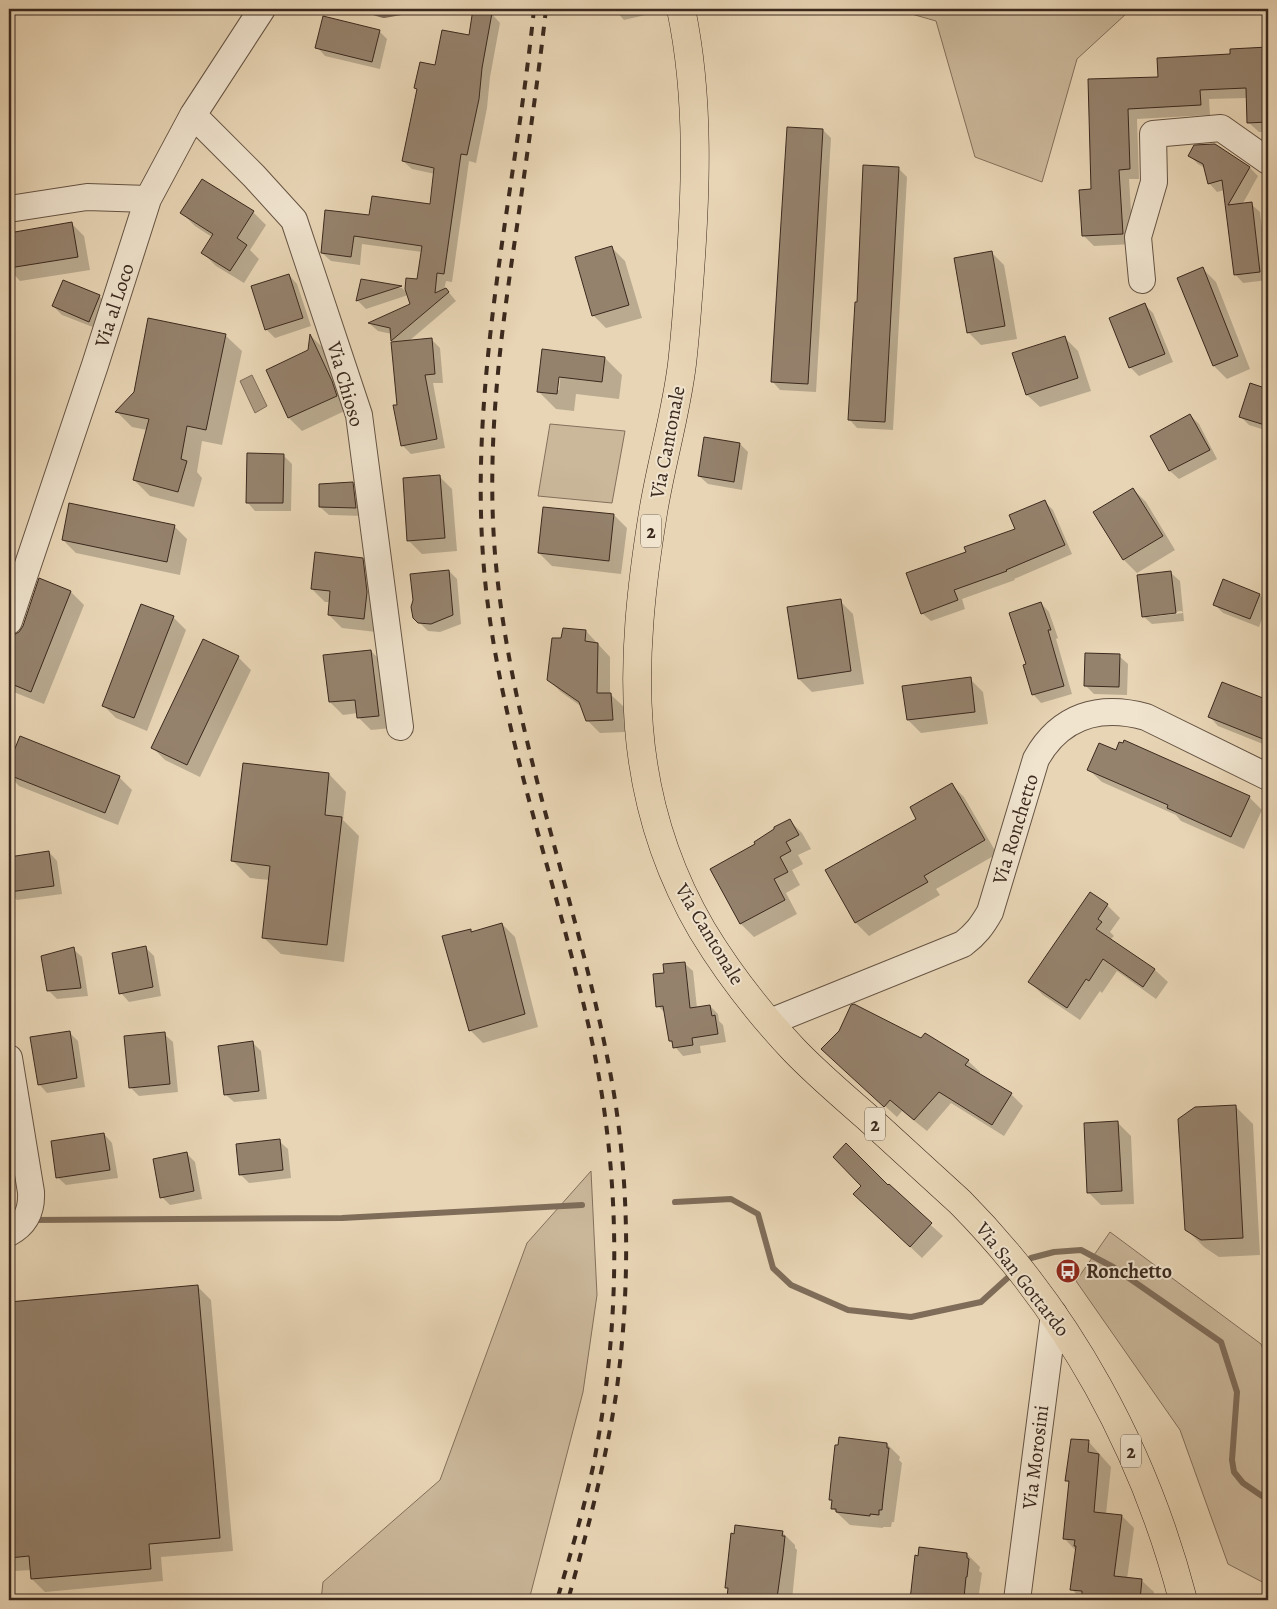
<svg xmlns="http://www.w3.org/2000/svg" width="1277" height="1609" font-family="Alegreya,serif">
  <rect width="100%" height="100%" fill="#e8d5b5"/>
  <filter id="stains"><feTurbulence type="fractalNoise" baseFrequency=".004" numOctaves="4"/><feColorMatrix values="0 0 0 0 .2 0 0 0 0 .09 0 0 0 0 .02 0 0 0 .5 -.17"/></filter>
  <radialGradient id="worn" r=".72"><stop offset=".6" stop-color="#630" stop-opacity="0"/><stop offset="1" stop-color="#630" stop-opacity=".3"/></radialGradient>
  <path fill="#cbb89b" stroke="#83705c" d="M894,9h246l-13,4 -50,46 -35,123 -67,-25 -39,-136z
    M550,424l75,7 -13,72 -74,-7z
    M591,1171l6,124 -14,97 -54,208h-208l2,-18 117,-102 87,-237z
    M1110,1232l151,112 7,17v224l-40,-21 -48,-134 -104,-149z"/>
  <path fill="#ad9b82" stroke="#7f6d5a" d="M252,375l15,31 -12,7 -15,-32z"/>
  <path fill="#0003" fill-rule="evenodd" d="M614,9h39l1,4 -30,7z
    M492,14l8,9 -10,54 -3,31 -11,55 -7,-2 -17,121 -6,-1 -2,9 2,-1 10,12 -47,40 22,-2 9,9 3,35h-10l12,65 -34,6 -8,-8 -9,-103 -2,-2v-7l-14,-3 -8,-7 42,-19 -4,-10 -42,14 -8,-8 4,-21 40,8 3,3 2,-12 11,2 4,-29 -60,-8 -2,21 -29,-4 -9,-8 48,-37 61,-10 4,-32 -23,-5 -9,-8 15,-71 -2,-2 20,-21z
    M379,31l8,8 -7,30 -55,-13 -8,-9z
    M1268,48v84h-9l-11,-10v-24l-39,1 1,16 -73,4 2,60h-10l4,65 -39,2 -10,-10 9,-45 -3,-111 69,-2 72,-23z
    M823,130l8,8 -15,254 -36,-2 -8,-9z
    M1215,145l35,23 8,8 -16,29 9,-1 9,8 8,68 -25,3 -8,-9 -10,-84 -8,2 -8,-9 -4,-15 -7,-4 -9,-9z
    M899,169l8,8 -14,253 -36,-2 -8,-9 9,-116z
    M253,212l13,13 -16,25 9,9 -15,24 -28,-17 -13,-13 9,-16 -17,-11 -13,-13z
    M71,223l13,13 6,34 -70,11 -11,-12v-35z
    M612,248l13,13 17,57 -36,10 -13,-13z
    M991,252l13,13 13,74 -36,6 -13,-13z
    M1203,269l13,13 34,87 -23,10 -13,-13z
    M289,275l8,9 14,42 -36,12 -9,-9z
    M64,282l35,14 9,9 -10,24 -36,-14 -9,-9z
    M1145,305l8,8 20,49 -34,14 -9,-9z
    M149,319l77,17 16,15 -20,94 -20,-4 -5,31 5,6 -8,29 -44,-11 -16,-16 13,-50 -15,-3 -15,-15 18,-19z
    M311,336l12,12 26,61 -47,22 -13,-13 -22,-48 42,-19z
    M1065,338l13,13 13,40 -51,16 -13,-12z
    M543,351l62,7 17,17 -3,24 -43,-5 -2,17 -18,-2 -17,-17zM559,371h2l-2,19h-2z
    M1250,384l18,6v41l-19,-6 -9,-9z
    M1190,415l9,9 18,35 -38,20 -9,-8 -18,-35z
    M740,444l8,8 -6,38 -34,-6 -9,-8z
    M283,455l9,9 -1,47h-36l-8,-9z
    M439,476l13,13 5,62 -35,3 -13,-13z
    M352,483l9,9 3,24 -35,-1 -9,-8z
    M1133,489l13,13 29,48 -38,23 -13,-13 -29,-48z
    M1045,502l8,8 19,44 -58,25 1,1 -53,19 3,10 -34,12 -9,-8 45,-61 50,-22z
    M614,515l13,13 -6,46 -69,-8 -13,-13z
    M174,526l13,13 -7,36 -104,-22 -13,-13z
    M362,560l13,13 1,59 -34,-4 -13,-13 1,-13h-5l-13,-13z
    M449,571l8,8 4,45 -21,8 -12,-1 -14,-14z
    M1171,573l9,8 4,40 -32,3 -9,-8zM1182,611l1,2 -34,4v-2z
    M40,579l31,13 13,13 -40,99 -33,-13 -2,-2v-36l7,-18 4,-2 4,-7z
    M1260,595l8,8 -9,24 -36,-14 -8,-8z
    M840,601l13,13 11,70 -52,8 -13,-13z
    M1041,603l8,9 9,26 -2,1 16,55 -31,9 -8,-9 -5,-29z
    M173,617l13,13 -39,101 -31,-13 -13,-13z
    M586,631l24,26v37l14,13 1,25 -25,1 -13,-13 -5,-13 -21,-15 -13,-13 14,-39z
    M371,651l13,13 7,64 -20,2 -13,-13v-4l-15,2 -13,-13z
    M1119,656l9,8 -1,31 -33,-1 -9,-9z
    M238,657l13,13 -51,107 -35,-17 -13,-13z
    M970,679l13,13 5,32 -67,9 -13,-13z
    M1260,702l8,4v40l-50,-20 -8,-9z
    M20,738l99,39 13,13 -14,35 -99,-39 -10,-11v-8z
    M1089,770l160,27 13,13 -18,39 -63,-28 -5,-6 -74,-33z
    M329,774l17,18 -3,28 16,16 -15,126 -63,-8 -18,-17 7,-57 -20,-2 -17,-17z
    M951,784l13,13 33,57 -61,35 4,6 -71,41 -13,-13 -30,-52 92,-52z
    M789,820l13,13 9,16 -13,6 5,9 -11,6 8,15 -14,8 11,21 -43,23 -13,-13 -30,-55 45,-24z
    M49,852l8,9 5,33 -45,6 -8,-7v-35z
    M1107,905l13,13 -10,14 4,4 -4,4 45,30 13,12 -12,17 -39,-28 -15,22 -2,-2 -20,29 -37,-25 -13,-13z
    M502,924l13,13 23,90 -55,16 -13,-13v-100l3,3z
    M146,948l8,8 7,40 -32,6 -8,-9z
    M73,949l9,8 6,39 -31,3 -8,-8 -6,-34z
    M684,963l9,8 4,37 13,-2 8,8 1,7 4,4 3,17 -26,4 1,7 -18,3 -13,-15 -4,-27 -8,-8z
    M69,1032l9,9 7,46 -38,6 -8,-9z
    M164,1034l9,8 5,50 -39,4 -9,-9z
    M253,1043l8,8 6,48 -33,3 -9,-8z
    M835,1061h133l12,11 -1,2 32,20 12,12 -19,30 -53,-33 -24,28 -25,-20 -5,6z
    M1235,1106l18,18 7,131 -41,2 -15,-10 -18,-18z
    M1118,1123l13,13 3,68 -33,1 -13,-13z
    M104,1134l8,9 6,35 -52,7 -9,-8z
    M279,1141l9,8 3,29 -42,5 -9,-9z
    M187,1154l8,8 7,37 -32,6 -8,-8z
    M888,1187l55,49 -21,22 -55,-52z
    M198,1287l13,13 22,251 -72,6 2,24 -118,11 -13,-13v-9l-18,1 -5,-4v-264z
    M1088,1441l23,26 -5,47 16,2 12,12 -7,51 14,1 13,12 -1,8h-72l-9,-11 4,-38 -12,-13 6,-54 -3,-3z
    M887,1444l13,13 -1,3 3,3 -8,59h-2l-1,5h-8v1l-33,-3 -18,-17 1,-6 -3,-2z
    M782,1532l13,13v3l2,2 -5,50h-60l-4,-4 1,-6 -3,-3z
    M967,1554l13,13 -1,4 3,2 -4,27h-66l4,-43z"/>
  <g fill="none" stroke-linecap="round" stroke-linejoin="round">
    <path stroke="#7f6d5a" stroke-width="6" d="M363,9l21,6 34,-6
      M675,1202l56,-3 27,15 15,54 18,17 57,25 63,7 70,-15 32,-29
      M31,1220l311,-2 240,-13
      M1023,1265l8,-7 23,-6 27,-2 32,17 108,75 16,50 -5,68 2,12 9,11 19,13 6,2"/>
  </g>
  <path fill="#95826d" stroke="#3b291e" d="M473,9l19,4 -10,55 -3,31 -12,56 -6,-1 -17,120 -7,-1 -2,20 11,-5 3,4 -58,49 -1,-13 -22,-5 42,-19 -5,-15 1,-11 11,1 5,-33 -68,-10 -3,21 -30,-4 4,-43 44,5 3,-19 58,8 4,-36 -32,-7 15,-72 -3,-1 6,-26 15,3 7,-35 27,5z
    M323,16l57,14 -8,32 -57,-14z
    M1268,47v75l-21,1 -1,-35 -46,2 1,15 -73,4 2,60 -11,1 4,64 -41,2 -3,-46 12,-1 -3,-110 70,-2 -1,-19 73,-4v-5z
    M787,127l36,2 -15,255 -37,-2z
    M1215,144l35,23 -22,38 24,-3 8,70 -26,3 -12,-95 -14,4 -5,-20 -15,-8 6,-11z
    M863,165l36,2 -14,255 -37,-2 7,-118h2z
    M202,179l52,32 -17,27 10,7 -17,26 -29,-18 12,-19 -33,-21z
    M72,222l6,35 -69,11v-35z
    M612,246l17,59 -37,11 -17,-59z
    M992,251l13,75 -38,7 -13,-75z
    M1203,267l35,89 -25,10 -36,-88z
    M289,274l14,44 -38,12 -14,-44z
    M361,279l41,7 -46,15z
    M63,280l37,15 -11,27 -37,-16z
    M1145,303l20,51 -36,14 -20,-50z
    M148,318l78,16 -20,96 -19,-4 -6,33 6,2 -9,31 -45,-12 16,-61 -34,-7 19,-20z
    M310,334l22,47 5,15 -49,22 -22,-48 42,-20z
    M1065,336l13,42 -52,17 -14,-42z
    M432,338l3,36 -10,1 12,64 -36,7 -8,-41h4l-6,-63z
    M542,349l63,8 -3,25 -43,-5 -2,17 -20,-2z
    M1250,383l18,6v37l-29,-9z
    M1190,414l20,36 -41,21 -19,-35z
    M704,437l36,6 -6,39 -36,-6z
    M247,453l37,1 -1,49h-37z
    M440,475l5,63 -38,3 -4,-63z
    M353,482l3,26 -37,-1v-23z
    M1133,488l30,48 -40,24 -30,-48z
    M1045,500l20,45 -59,25 1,1 -53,19 4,10 -37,14 -15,-41 60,-21 -2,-5 51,-18 -6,-14z
    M69,503l106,22 -8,37 -105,-22z
    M543,507l71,7 -5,47 -71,-8z
    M315,552l48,6 4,34 -3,27 -36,-4 2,-24 -19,-2z
    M449,570l4,45 -22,9 -13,-1 -5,-5 -2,-11 2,-7 -3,-26z
    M1171,571l5,42 -34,4 -5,-42z
    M39,578l32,13 -40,101 -22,-9v-34l6,-15 4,-2 4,-6z
    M1223,579l37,15 -10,25 -37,-14z
    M841,599l10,72 -53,8 -11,-72z
    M1041,602l10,28h-3l16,56 -32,9 -9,-30 3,-1 -17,-51z
    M141,604l33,12 -40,102 -32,-12z
    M563,628l23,2 -1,11 13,2 -1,50h14l2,27 -27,1 -7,-19 -32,-22 5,-42h9z
    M203,639l36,17 -52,109 -36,-17z
    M371,650l8,66 -22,2 -2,-18 -26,2 -6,-47z
    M1085,653l35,1 -1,33 -35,-1z
    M971,677l4,35 -68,8 -5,-34z
    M1222,682l46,18v41l-60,-24z
    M20,736l100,40 -15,37 -96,-38v-12z
    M1124,740l126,56 -19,41 -64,-29 1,-3 -81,-35 12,-27 17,7 3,-8 4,1z
    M243,763l86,10 -4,42 17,2 -15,128 -65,-7 8,-72 -39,-5z
    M952,783l33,57 -61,36 4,6 -73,41 -30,-53 91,-51 -6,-12z
    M790,819l9,16 -13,7 5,9 -11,6 8,15 -14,7 11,21 -45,24 -30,-55 45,-25 -1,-2 20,-13v-2z
    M49,851l5,35 -45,6v-35z
    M1090,892l18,12 -10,15 4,3 -6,7 59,40 -12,18 -40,-28 -14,22 -3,-2 -19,29 -39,-26z
    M502,923l23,91 -56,17 -27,-95 29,-7v3z
    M146,946l7,41 -34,7 -7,-41z
    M74,947l7,41 -34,3 -6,-35z
    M685,962l5,46 20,-3 2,11 3,-1 3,19 -26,4 1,7 -20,3 -1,-7h-3l-6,-35 -7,1 -3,-33 11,-1 -1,-9z
    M854,1004l67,34 4,-5 44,27 -4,5 47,28 -20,32 -53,-33 -25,28 -24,-20 -6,7 -63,-58 18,-18 12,-26z
    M70,1031l7,47 -39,7 -8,-48z
    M165,1032l5,52 -41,4 -5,-52z
    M253,1041l6,50 -35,4 -6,-49z
    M1236,1105l7,133 -42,2 -16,-10 -7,-111 17,-12z
    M1118,1121l4,70 -35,2 -3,-70z
    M104,1133l6,37 -54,8 -5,-37z
    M280,1139l3,31 -44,5 -3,-31z
    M846,1143l42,42 1,-1 43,39 -22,24 -57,-53 8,-8 -28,-29z
    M187,1152l7,39 -34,7 -7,-39z
    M198,1285l22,253 -71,6 2,25 -120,10 -2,-23 -20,2v-256z
    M839,1437l48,6v5h2l-6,51 -1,11h-3v5l-9,-1v2l-34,-4v-3h-5l1,-9h-3l6,-55h3z
    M1071,1439l18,1 -1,12 11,2 -5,58 28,3 -8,61 28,3 -2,21h-58v-9l-12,-1 6,-44h-2l1,-6 -12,-1 6,-58h-4z
    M735,1525l48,6 -1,5h3l-2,19 -6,43 -2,-1v3h-43v-3h-5l1,-9h-3l6,-55 3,1z
    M919,1547l48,6v5l2,1 -2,18h-1l-2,21 -2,2h-52l5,-45 3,1z"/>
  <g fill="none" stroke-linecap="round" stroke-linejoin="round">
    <defs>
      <path id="street" d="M193,115l61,61 40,44 65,195 41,312
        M9,209l78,-12 61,2
        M1142,280l-4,-43 16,-55 -1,-48 68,-6 47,33
        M9,621l86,-256 53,-166 45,-84 69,-106
        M770,1022l193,-78c13,-10 19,-18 27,-32l46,-153c24,-43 63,-55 110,-42l122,60
        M9,1058l22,134c1,19 -5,32 -22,41
        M1017,1600l37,-286"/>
      <path id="primary" d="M681,9c19,90 15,184 8,276 -2,26 -4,53 -7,79 -6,50 -21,99 -29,149 -24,148 -30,282 49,417 26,43 58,84 92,120 23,24 49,46 73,67 31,28 62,57 93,85 109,110 184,248 223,398"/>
    </defs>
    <use href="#street" stroke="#665444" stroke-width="28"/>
    <use href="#primary" stroke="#3b291e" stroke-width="29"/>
    <use href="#street" stroke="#f0e4cf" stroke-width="26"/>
    <use href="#primary" stroke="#e8d5b5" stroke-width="28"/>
    <path stroke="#3b291e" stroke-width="4" stroke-dasharray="9 9" stroke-linecap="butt" d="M534,9c-20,196 -71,391 -47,589 19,156 77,304 108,458 27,136 25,275 -2,411 -10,45 -23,89 -36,133
      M546,9c-8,72 -19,145 -29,217 -17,113 -32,225 -21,339 17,179 86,346 117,523 17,100 17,206 3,307 -11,70 -29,137 -48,205"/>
  </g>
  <defs>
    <symbol id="bus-disc" viewBox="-11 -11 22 22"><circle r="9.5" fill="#8f2418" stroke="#f0e4cf"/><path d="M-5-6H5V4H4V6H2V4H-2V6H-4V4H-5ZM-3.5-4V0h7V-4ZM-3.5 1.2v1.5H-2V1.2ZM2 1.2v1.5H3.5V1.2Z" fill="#fff"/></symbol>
  </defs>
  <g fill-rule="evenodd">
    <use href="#bus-disc" x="1054" y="1257" width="28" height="28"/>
  </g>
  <g text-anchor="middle" stroke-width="4" stroke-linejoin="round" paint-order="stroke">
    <g fill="#f0e4cf" stroke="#716153" stroke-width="1">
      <rect x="641" y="514.5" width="20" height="33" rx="4"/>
      <rect x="865" y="1107.5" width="20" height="33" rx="4"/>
      <rect x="1121" y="1434.5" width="20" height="33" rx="4"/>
    </g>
    <g font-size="19" font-weight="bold" fill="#3b291e">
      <text x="651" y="538">2</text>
      <text x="875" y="1131">2</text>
      <text x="1131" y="1458">2</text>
    </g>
    <g font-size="20" fill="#3b291e" stroke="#f0e4cf">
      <text transform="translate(114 305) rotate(-72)" y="7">Via al Loco</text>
      <text transform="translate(346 384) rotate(74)" y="7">Via Chioso</text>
      <text transform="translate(667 442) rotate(-79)" y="7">Via Cantonale</text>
      <text transform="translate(1015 829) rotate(-73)" y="7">Via Ronchetto</text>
      <text transform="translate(710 934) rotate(59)" y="7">Via Cantonale</text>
      <text transform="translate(1023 1279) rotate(52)" y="7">Via San Gottardo</text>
      <text transform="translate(1035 1457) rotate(-83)" y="7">Via Morosini</text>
    </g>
    <g font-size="20" font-weight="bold" fill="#3b291e" stroke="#f0e4cf" text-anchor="start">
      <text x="1086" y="1278">Ronchetto</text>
    </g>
  </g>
  <rect width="1277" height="1609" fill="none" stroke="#e8d5b5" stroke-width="30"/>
  <rect x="10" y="10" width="1257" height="1589" fill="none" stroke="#3b291e" stroke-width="2.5"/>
  <rect x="15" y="15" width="1247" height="1579" fill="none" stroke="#3b291e"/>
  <rect width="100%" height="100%" filter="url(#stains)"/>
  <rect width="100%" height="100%" fill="url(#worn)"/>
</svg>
